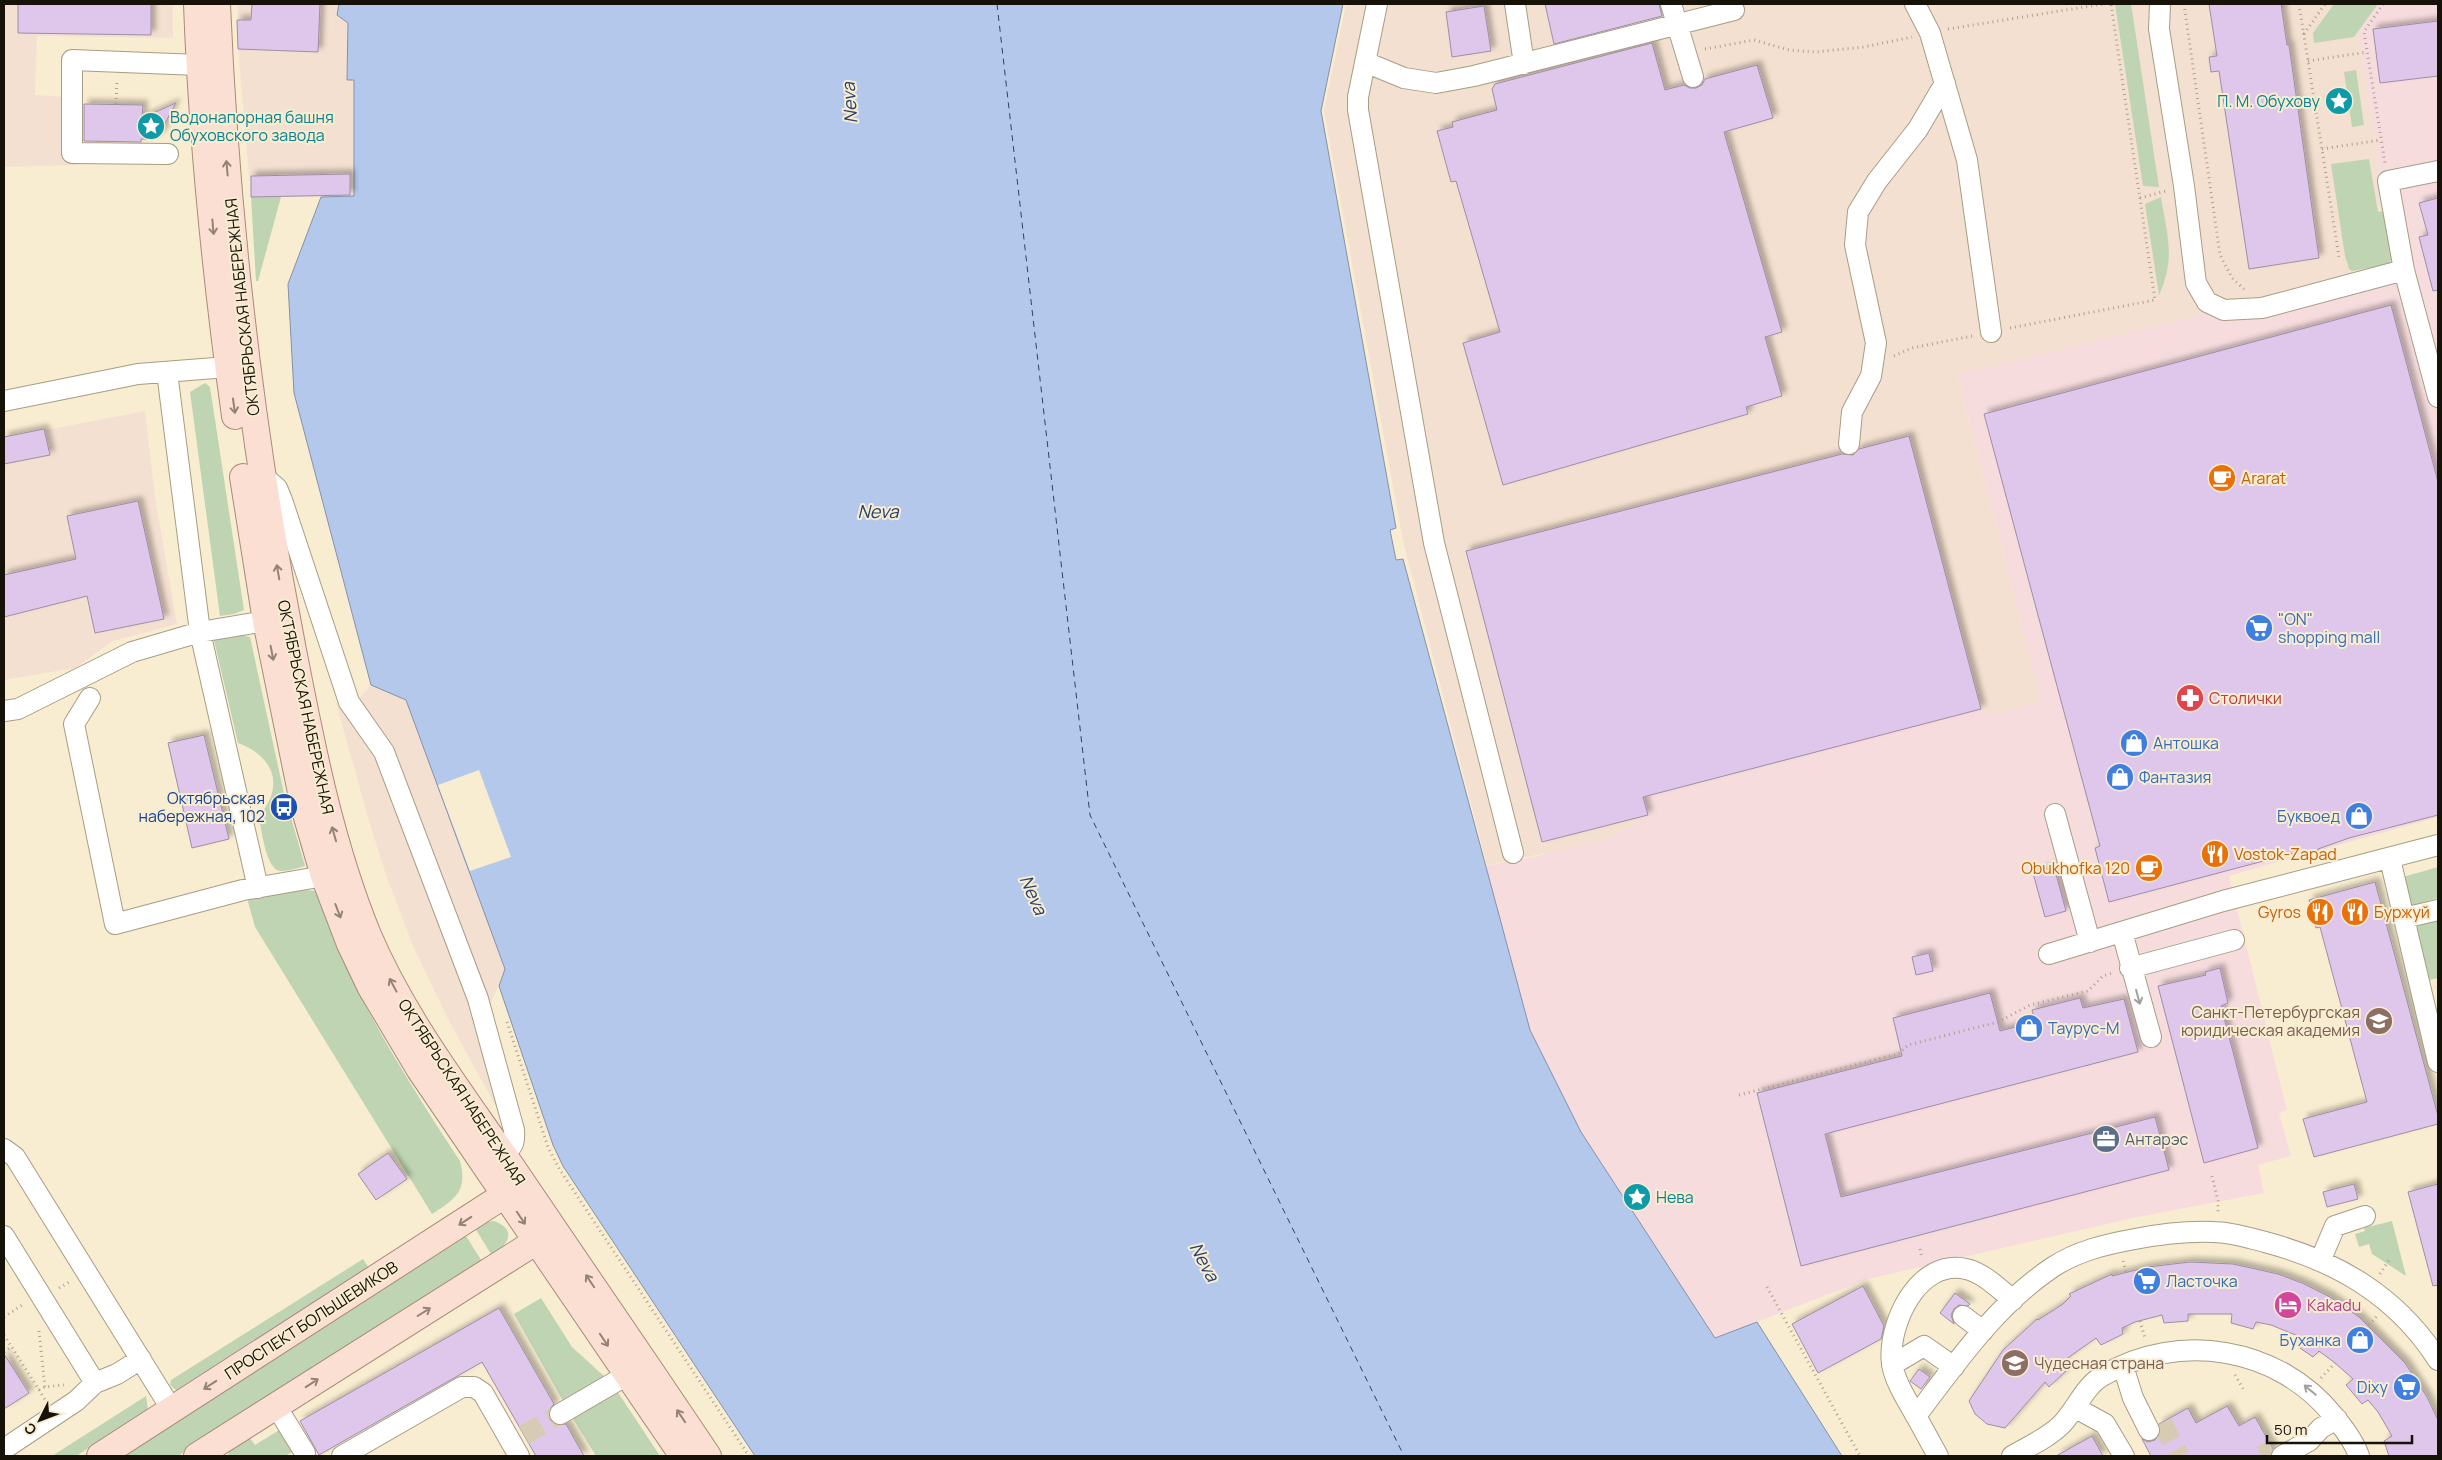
<svg xmlns="http://www.w3.org/2000/svg" width="2442" height="1460" font-family="Manrope,sans-serif">
  <defs>
    <filter id="shadow"><feDropShadow dx="4.5" dy="-4.5" stdDeviation="2.5" flood-color="#0004"/></filter>
  </defs>
  <rect width="100%" height="100%" fill="#f9edd1"/>
  <path fill="#f7dcde" d="M2353,4h85v813l-209,59 58,234 -8,3 12,43 -33,9 6,28 -131,25 -265,61 -153,59 -134,-206 -51,-102 -46,-164 59,-11 100,-58 338,-88 13,6 47,-14 -84,-327 439,-107z"/>
  <path fill="#f4e0d0" d="M4,4h169v34l-136,-2 -2,59 43,3v67l-74,2z
    M238,4h101l-2,11 11,8 -1,57h7v116l-103,1 -13,-148z
    M1346,4h1007l43,263 -439,108 84,326 -47,14 -13,-6 -338,88 5,18 -42,26 -119,24 -84,-324 -79,-430z
    M145,411l10,86 22,127 -64,17 -38,27 -71,12v-242z
    M371,685l35,15 99,269 -15,36 26,95 -20,7 -49,-90 -34,-71 -27,-71 -17,-54 -33,-118 23,-5z"/>
  <path fill="#bed4b2" d="M2115,4h16l28,183 -16,-1z
    M2334,4h44l-24,33 -40,6 -1,-10z
    M2356,70l8,55 -12,2 -8,-55z
    M2369,159l9,53 6,-1 9,45 -4,8 -37,7 -3,-2 -4,-13 -14,-92z
    M251,197h30l-23,84h-2z
    M2161,197c6,38 15,61 -2,98l-14,-91z
    M205,383l5,4 34,223 -10,4 -14,2 -30,-224z
    M240,635l10,2 35,161 -6,3 3,12 7,-2 16,55c-8,2 -16,5 -24,5 -15,0 -20,-43 -22,-55 26,-30 15,-60 -21,-73l-24,-103z
    M2438,867v31l-27,8 -8,-29z
    M307,890l9,1c13,36 27,72 45,106 30,57 64,111 99,164 8,30 -5,38 -28,53l-177,-287 -8,-29z
    M2438,920v58l-9,2 -14,-55z
    M494,1221c24,9 14,24 -2,35l-17,-28 11,-6z
    M2392,1221l14,55 -34,-22 -3,-10 -10,3 -4,-13 10,-3 -1,-3z
    M466,1236l17,27 -305,193h-56z
    M363,1259l6,9 -192,123 -7,-6 1,-5z
    M541,1298l31,49 33,30 -42,24 -49,-87z
    M617,1391l43,65h-64l-24,-39z
    M146,1396l2,14 -72,46h-24z
    M281,1429l13,22 -9,5h-57l1,-5 21,-13 5,7z"/>
  <path fill="#b4c8ec" stroke="#8591a8" d="M339,4h1004l-22,107 75,417 -6,2 6,30 7,-1 127,471 51,102 134,206 42,-16 85,134h-1087l-192,-290 -10,-21 -54,-159 6,-17 -99,-269 -35,-15 -77,-292 -6,-109 33,-87 33,-1v-116h-7l1,-57 -11,-8z"/>
  <path fill="#f9edd1" d="M479,770l32,87 -41,14 -32,-86z"/>
  <g fill="none" stroke-linecap="round" stroke-linejoin="round">
    <path stroke="#294270" stroke-width="1" stroke-dasharray="6 5" stroke-linecap="butt" d="M997,4l93,811 314,641"/>
  </g>
  <path fill="#dec7eb" stroke="#9d8ea6" filter="url(#shadow)" d="M18,4h133v31l-133,-2z
    M252,4h68l-2,48 -80,-3 -1,-29h14z
    M1545,4h114l3,12 -108,28z
    M2209,4h72l6,41h2l30,213 -70,11 -30,-198 -8,1 -2,-15 8,-1z
    M1484,6l7,45 -39,6 -6,-45z
    M2438,21v55l-58,7 -7,-54z
    M1652,43l13,47 19,-5 6,3h6l6,-3 3,-6 52,-14 16,53 -49,14 58,200 -17,5 17,59 -36,11 2,7 -245,71 -40,-142 37,-11 -44,-151 -5,1 -14,-51 16,-4 -1,-5 45,-12 -5,-21 3,-5z
    M176,103l-12,22v6l-9,8h-14v3l-57,-1v-37l59,1 -1,13z
    M350,174v21l-99,2v-21z
    M2438,198v92l-5,1 -14,-54 9,-2 -9,-32z
    M2391,305l47,177v333l-89,23 -31,11v2l-16,4 -1,-4 -192,51 -14,-54 5,-2 -116,-432z
    M44,429l6,26 -46,9v-27z
    M1909,436l72,273 -338,88 5,18 -106,27 -76,-291 376,-97 11,1 6,-6z
    M138,501l26,118 -69,14 -8,-37 -83,21v-42l72,-16 -9,-43z
    M204,735l25,104 -37,9 -24,-105z
    M2054,867l12,44 -21,6 -12,-44z
    M2375,882l63,234v8l-124,33 -11,-38 64,-17 -47,-175 -4,1 -7,-28z
    M1929,953l4,18 -17,4 -4,-18z
    M2220,968l8,35 -7,3 37,142 -54,15 -46,-177 48,-11 -1,-3z
    M1990,993l10,38 35,-9 -3,-12 48,-12 3,10 41,-9 14,53 -313,82 16,63 314,-80 14,53 -368,96 -44,-173 145,-37 -9,-38z
    M388,1153l19,26 -31,21 -18,-26z
    M2354,1184l4,15 -31,8 -4,-15z
    M2438,1184v101l-5,1 -25,-94z
    M2190,1262l43,2 45,10 24,9 28,14 29,20 46,46 22,34 11,23v36h-49l-5,-15 8,-5 -14,-24 -10,-12 -6,4 -16,-19 7,-6 -18,-16 -16,-12 -6,6 -19,-13 4,-8 -27,-11 -15,-3 -3,7 -22,-6 1,-9h-44v7l-24,2 -2,-8 -27,7 -13,6 1,6 -22,11 -5,-7 -34,24 4,9 -17,16 -4,-5 -40,46 -18,-4 -12,-10 -6,-13 34,-51 34,-31 1,1 25,-16 8,-8 -2,-2 43,-20v2l36,-9z
    M1863,1286l21,40 -3,13 -63,34 -26,-49z
    M1955,1293l15,11 -2,2 -9,-1 -5,4 -3,6 3,9 -14,-11z
    M499,1308l55,96 -4,5v11l5,4h11l18,32h-48l-54,-94 -163,93 -19,-34z
    M4,1354l25,39 -25,16z
    M1919,1369l11,8 -9,12 -11,-8z
    M2227,1406l12,20 16,-9 18,32 -3,7h-119l-9,-17 6,3 7,-2 6,-9 -2,-7 29,-16 8,15z
    M2092,1436l11,20h-47z"/>
  <g fill="none" stroke-linecap="round" stroke-linejoin="round">
    <path stroke="#d7ccb3" stroke-width="20" stroke-dasharray="20 10" stroke-linecap="butt" d="M2162,1423l18,33
      M524,1435l36,-21
      M2261,1456l12,-6"/>
    <defs>
      <path id="minor" d="M1377,4l-19,93v13l76,433 79,310
        M1515,4l9,60
        M1671,4l22,73
        M1915,4l15,29 37,127 24,172
        M2160,4l-1,25 25,157 12,97 11,19 17,8 38,-2 142,-38
        M1365,62l39,16 32,5 38,-7 260,-66
        M168,154l-96,-1v-93l127,5
        M2438,171l-50,10 16,89 34,127
        M167,372l33,260 58,256
        M4,401l134,-27 90,-7
        M1849,444l3,-32 19,-36 5,-33 -21,-98 3,-33 19,-31 41,-52 27,-46
        M256,483l14,-1 7,6 5,12 67,202 35,50 94,247 36,131c1,13 -1,17 -11,25
        M90,698l-16,26 41,200 128,-34 81,-14
        M4,711l14,-2 114,-57 68,-20 66,-11
        M2055,814l35,128
        M2390,859l48,203
        M2404,918l34,-8
        M2122,932l29,105
        M2049,954l174,-53 215,-56
        M2130,968l104,-28
        M4,1149l11,8 157,253
        M4,1236l91,147
        M2321,1259l14,-33 30,-10
        M1963,1316l20,15
        M1892,1365l32,-19 30,21
        M2123,1366l10,32 16,32
        M276,1406l29,47
        M2076,1408l29,16 19,32
        M560,1414l67,-39
        M1916,1416c-9,-16 -21,-34 -24,-52 -5,-39 26,-106 74,-95 18,4 33,20 47,31
        M4,1449l72,-48 19,-18 22,-9 24,-15
        M342,1456l120,-69h12l9,6 36,63
        M1938,1456l-22,-40c40,-53 81,-112 137,-149 24,-16 54,-23 82,-28 26,-5 52,-8 78,-7 18,0 36,6 52,10 72,19 132,54 173,118
        M2012,1456c17,-10 36,-18 50,-32 15,-16 23,-39 42,-49 75,-44 174,-28 229,40 10,12 21,26 26,41
        M2282,1456l27,-15 12,-13 16,-9"/>
      <path id="major" d="M197,4c5,138 19,275 38,412
        M217,4c9,215 34,430 75,641 19,98 38,197 76,290 35,82 90,154 141,228 66,97 133,195 199,293
        M243,477l23,144 38,186 20,69 26,68 20,42 50,84 263,386
        M100,1456l420,-271
        M197,1456l354,-224"/>
    </defs>
    <use href="#minor" stroke="#a89d83" stroke-width="22"/>
    <use href="#major" stroke="#a88a78" stroke-width="28"/>
    <path stroke="#aba28c" stroke-width="3" stroke-dasharray="1 4" stroke-linecap="butt" d="M2184,4l36,251 12,23 14,13
      M2299,4l40,253
      M2383,4l-19,28 21,131
      M1948,29l155,-25
      M2304,34l21,-30
      M1705,49l49,-9 35,10 26,2 49,-5 48,-10
      M2308,61l59,-9
      M116,104l1,-24
      M2322,149l59,-9
      M2140,198l26,-7
      M2010,328l145,-28 -44,-296
      M1894,356l18,-8 60,-12
      M507,1022l41,125 10,20 191,289
      M1739,1095l159,-41 10,-9 90,-23 32,-17 58,-14 15,-15 10,-3
      M2212,1176l6,25v13
      M1920,1249l2,9
      M2123,1261l3,11
      M2380,1274l9,-14
      M1767,1287l93,169
      M59,1288l12,-7
      M4,1317l20,-13
      M2140,1321l5,17
      M2369,1325l8,-9
      M39,1331l6,56
      M4,1335l42,66
      M4,1352l7,-5
      M2235,1375l10,17
      M2321,1378l14,-15
      M39,1390l6,-3 19,-2"/>
    <use href="#minor" stroke="#fff" stroke-width="20"/>
    <use href="#major" stroke="#fadfd2" stroke-width="26"/>
  </g>
  <defs><path id="oneway-shaft" d="M-6 0H5M1.5-3L5.5 0L1.5 3" fill="none" stroke-width="1.6" stroke-linecap="round" stroke-linejoin="round" transform="scale(1.25)"/></defs>
  <g stroke="#938377">
    <use href="#oneway-shaft" transform="translate(227 168) rotate(-95)"/>
    <use href="#oneway-shaft" transform="translate(213 227) rotate(85)"/>
    <use href="#oneway-shaft" transform="translate(234 406) rotate(82)"/>
    <use href="#oneway-shaft" transform="translate(278 572) rotate(-100)"/>
    <use href="#oneway-shaft" transform="translate(272 653) rotate(79)"/>
    <use href="#oneway-shaft" transform="translate(334 834) rotate(-106)"/>
    <use href="#oneway-shaft" transform="translate(338 911) rotate(69)"/>
    <use href="#oneway-shaft" transform="translate(393 985) rotate(-118)"/>
    <use href="#oneway-shaft" transform="translate(521 1218) rotate(56)"/>
    <use href="#oneway-shaft" transform="translate(465 1221) rotate(147)"/>
    <use href="#oneway-shaft" transform="translate(590 1281) rotate(-124)"/>
    <use href="#oneway-shaft" transform="translate(424 1312) rotate(-32)"/>
    <use href="#oneway-shaft" transform="translate(604 1340) rotate(56)"/>
    <use href="#oneway-shaft" transform="translate(312 1383) rotate(-33)"/>
    <use href="#oneway-shaft" transform="translate(210 1385) rotate(147)"/>
    <use href="#oneway-shaft" transform="translate(681 1416) rotate(-124)"/>
  </g>
  <g stroke="#a2a09c">
    <use href="#oneway-shaft" transform="translate(2138 997) rotate(75)"/>
    <use href="#oneway-shaft" transform="translate(2310 1390) rotate(-140)"/>
  </g>
  <defs>
    <symbol id="sight-disc" viewBox="-11 -11 22 22"><circle r="9.5" fill="#0f9aa8" stroke="#f9edd1"/><path d="M0-6L1.8-2.2L6-1.7L2.9 1.2L3.7 5.4L0 3.3L-3.7 5.4L-2.9 1.2L-6-1.7L-1.8-2.2Z" fill="#fff"/></symbol>
    <symbol id="cafe-disc" viewBox="-11 -11 22 22"><circle r="9.5" fill="#e8710a" stroke="#f9edd1"/><path d="M-5.5-4.5H6V0H3Q3 3.5 0 3.5H-2.5Q-5.5 3.5-5.5 0ZM3-3.2v2h1.7v-2ZM-6 4.5H4V6H-6Z" fill="#fff"/></symbol>
    <symbol id="supermarket-disc" viewBox="-11 -11 22 22"><circle r="9.5" fill="#3f7fe0" stroke="#f9edd1"/><path d="M-6-5.5h2.5l.6 2H6L4.5 2H-2.5L-4.4-4H-6ZM-1.5 3.2a1.3 1.3 0 1 0 .1 0ZM3 3.2a1.3 1.3 0 1 0 .1 0Z" fill="#fff"/></symbol>
    <symbol id="pharmacy-disc" viewBox="-11 -11 22 22"><circle r="9.5" fill="#e0444e" stroke="#f9edd1"/><path d="M-2-6h4v4h4v4h-4v4h-4v-4h-4v-4h4Z" fill="#fff"/></symbol>
    <symbol id="shop-disc" viewBox="-11 -11 22 22"><circle r="9.5" fill="#3f7fe0" stroke="#f9edd1"/><path d="M-5-2.5h2.3a2.7 3.5 0 0 1 5.4 0H5L5.5 6h-11ZM-1.5-2.5h3a1.5 2.3 0 0 0-3 0Z" fill="#fff"/></symbol>
    <symbol id="bus-disc" viewBox="-11 -11 22 22"><circle r="9.5" fill="#1a4fb4" stroke="#f9edd1"/><path d="M-5-6H5V4H4V6H2V4H-2V6H-4V4H-5ZM-3.5-4V0h7V-4ZM-3.5 1.2v1.5H-2V1.2ZM2 1.2v1.5H3.5V1.2Z" fill="#fff"/></symbol>
    <symbol id="restaurant-disc" viewBox="-11 -11 22 22"><circle r="9.5" fill="#e8710a" stroke="#f9edd1"/><path d="M-5-6h1v4h1v-4h1v4h1v-4h1v5L-1.5 .5V6h-2V.5L-5-1ZM5-6V6H3V1.5H1.5Q1.5-4 5-6Z" fill="#fff"/></symbol>
    <symbol id="university-disc" viewBox="-11 -11 22 22"><circle r="9.5" fill="#8d6e63" stroke="#f9edd1"/><path d="M0-5L7-2L0 1L-7-2ZM-4 1L0 2.5L4 1V4Q0 6-4 4Z" fill="#fff"/></symbol>
    <symbol id="office-disc" viewBox="-11 -11 22 22"><circle r="9.5" fill="#5c6f8a" stroke="#f9edd1"/><path d="M-6-3h4V-5.5h4V-3h4V5H-6ZM-1-4.5V-3h2v-1.5ZM-6 0V1H6V0Z" fill="#fff"/></symbol>
    <symbol id="hotel-disc" viewBox="-11 -11 22 22"><circle r="9.5" fill="#d1479c" stroke="#f9edd1"/><path d="M-6-4.5h1.5V1H6V5H4.5V3h-9V5H-6ZM-4 0a1.8 1.8 0 1 1 3.6 0ZM.5 0V-2.5h3Q6-2.5 6 0Z" fill="#fff"/></symbol>
    <symbol id="school-disc" viewBox="-11 -11 22 22"><circle r="9.5" fill="#8d6e63" stroke="#f9edd1"/><path d="M0-5L7-2L0 1L-7-2ZM-4 1L0 2.5L4 1V4Q0 6-4 4Z" fill="#fff"/></symbol>
  </defs>
  <g fill-rule="evenodd">
    <use href="#sight-disc" x="2323" y="85" width="32" height="32"/>
    <use href="#sight-disc" x="135" y="110" width="32" height="32"/>
    <use href="#cafe-disc" x="2206" y="462" width="32" height="32"/>
    <use href="#supermarket-disc" x="2243" y="612" width="32" height="32"/>
    <use href="#pharmacy-disc" x="2174" y="682" width="32" height="32"/>
    <use href="#shop-disc" x="2118" y="727" width="32" height="32"/>
    <use href="#shop-disc" x="2104" y="761" width="32" height="32"/>
    <use href="#bus-disc" x="268" y="791" width="32" height="32"/>
    <use href="#shop-disc" x="2343" y="800" width="32" height="32"/>
    <use href="#restaurant-disc" x="2199" y="838" width="32" height="32"/>
    <use href="#cafe-disc" x="2133" y="852" width="32" height="32"/>
    <use href="#restaurant-disc" x="2304" y="896" width="32" height="32"/>
    <use href="#restaurant-disc" x="2339" y="896" width="32" height="32"/>
    <use href="#university-disc" x="2363" y="1005" width="32" height="32"/>
    <use href="#shop-disc" x="2013" y="1012" width="32" height="32"/>
    <use href="#office-disc" x="2090" y="1123" width="32" height="32"/>
    <use href="#sight-disc" x="1621" y="1181" width="32" height="32"/>
    <use href="#supermarket-disc" x="2131" y="1265" width="32" height="32"/>
    <use href="#hotel-disc" x="2272" y="1289" width="32" height="32"/>
    <use href="#shop-disc" x="2344" y="1324" width="32" height="32"/>
    <use href="#school-disc" x="1999" y="1347" width="32" height="32"/>
    <use href="#supermarket-disc" x="2391" y="1371" width="32" height="32"/>
  </g>
  <g text-anchor="middle" stroke-width="4" stroke-linejoin="round" paint-order="stroke">
    <g font-size="16" fill="#0d838f" stroke="#f9edd1" text-anchor="start">
      <text x="2320" y="107" text-anchor="end">П. М. Обухову</text>
      <text x="170" y="123">Водонапорная башня<tspan x="170" dy="18">Обуховского завода</tspan></text>
      <text x="1656" y="1203">Нева</text>
    </g>
    <g font-size="16" fill="#161208" stroke="#f9edd1">
      <text transform="translate(242 307) rotate(-96)" y="6">ОКТЯБРЬСКАЯ НАБЕРЕЖНАЯ</text>
      <text transform="translate(306 707) rotate(78)" y="6">ОКТЯБРЬСКАЯ НАБЕРЕЖНАЯ</text>
      <text transform="translate(462 1092) rotate(57)" y="6">ОКТЯБРЬСКАЯ НАБЕРЕЖНАЯ</text>
      <text transform="translate(311 1320) rotate(-33)" y="6">ПРОСПЕКТ БОЛЬШЕВИКОВ</text>
    </g>
    <g font-size="16" fill="#c56008" stroke="#f9edd1" text-anchor="start">
      <text x="2241" y="484">Ararat</text>
      <text x="2234" y="860">Vostok-Zapad</text>
      <text x="2130" y="874" text-anchor="end">Obukhofka 120</text>
      <text x="2301" y="918" text-anchor="end">Gyros</text>
      <text x="2374" y="918">Буржуй</text>
    </g>
    <g font-size="16" fill="#366cbe" stroke="#f9edd1" text-anchor="start">
      <text x="2278" y="625">"ON"<tspan x="2278" dy="18">shopping mall</tspan></text>
      <text x="2153" y="749">Антошка</text>
      <text x="2139" y="783">Фантазия</text>
      <text x="2340" y="822" text-anchor="end">Буквоед</text>
      <text x="2048" y="1034">Таурус-М</text>
      <text x="2166" y="1287">Ласточка</text>
      <text x="2341" y="1346" text-anchor="end">Буханка</text>
      <text x="2388" y="1393" text-anchor="end">Dixy</text>
    </g>
    <g font-size="16" fill="#be3a42" stroke="#f9edd1" text-anchor="start">
      <text x="2209" y="704">Столички</text>
    </g>
    <g font-size="16" fill="#164399" stroke="#f9edd1" text-anchor="end">
      <text x="265" y="804">Октябрьская<tspan x="265" dy="18">набережная, 102</tspan></text>
    </g>
    <g font-size="16" fill="#785e54" stroke="#f9edd1" text-anchor="end">
      <text x="2360" y="1018">Санкт-Петербургская<tspan x="2360" dy="18">юридическая академия</tspan></text>
      <text x="2034" y="1369" text-anchor="start">Чудесная страна</text>
    </g>
    <g font-size="16" fill="#4e5e75" stroke="#f9edd1" text-anchor="start">
      <text x="2125" y="1145">Антарэс</text>
    </g>
    <g font-size="16" fill="#b23c85" stroke="#f9edd1" text-anchor="start">
      <text x="2307" y="1311">Kakadu</text>
    </g>
    <g font-size="18" font-style="italic" fill="#294270" stroke="#f9edd1">
      <text transform="translate(850 103) rotate(-94)" y="6">Neva</text>
      <text x="878" y="518">Neva</text>
      <text transform="translate(1033 895) rotate(66)" y="6">Neva</text>
      <text transform="translate(1204 1262) rotate(62)" y="6">Neva</text>
    </g>
  </g>
  <rect width="2442" height="1460" fill="none" stroke="#161208" stroke-width="10"/>
  <g transform="translate(40 1420) rotate(228)" stroke="#f9edd1" stroke-width="4" paint-order="stroke">
  <path d="M0-4L9 19L0 12L-9 19Z" fill="#161208"/>
  <text y="-8" font-size="14" font-weight="bold" text-anchor="middle" fill="#161208">С</text>
  </g>
  <path d="M2267 1435v8h145v-8" fill="none" stroke="#161208" stroke-width="2.5"/>
  <text x="2274" y="1435" font-size="15" fill="#161208" stroke="#f9edd1" stroke-width="4" paint-order="stroke">50 m</text>
</svg>
